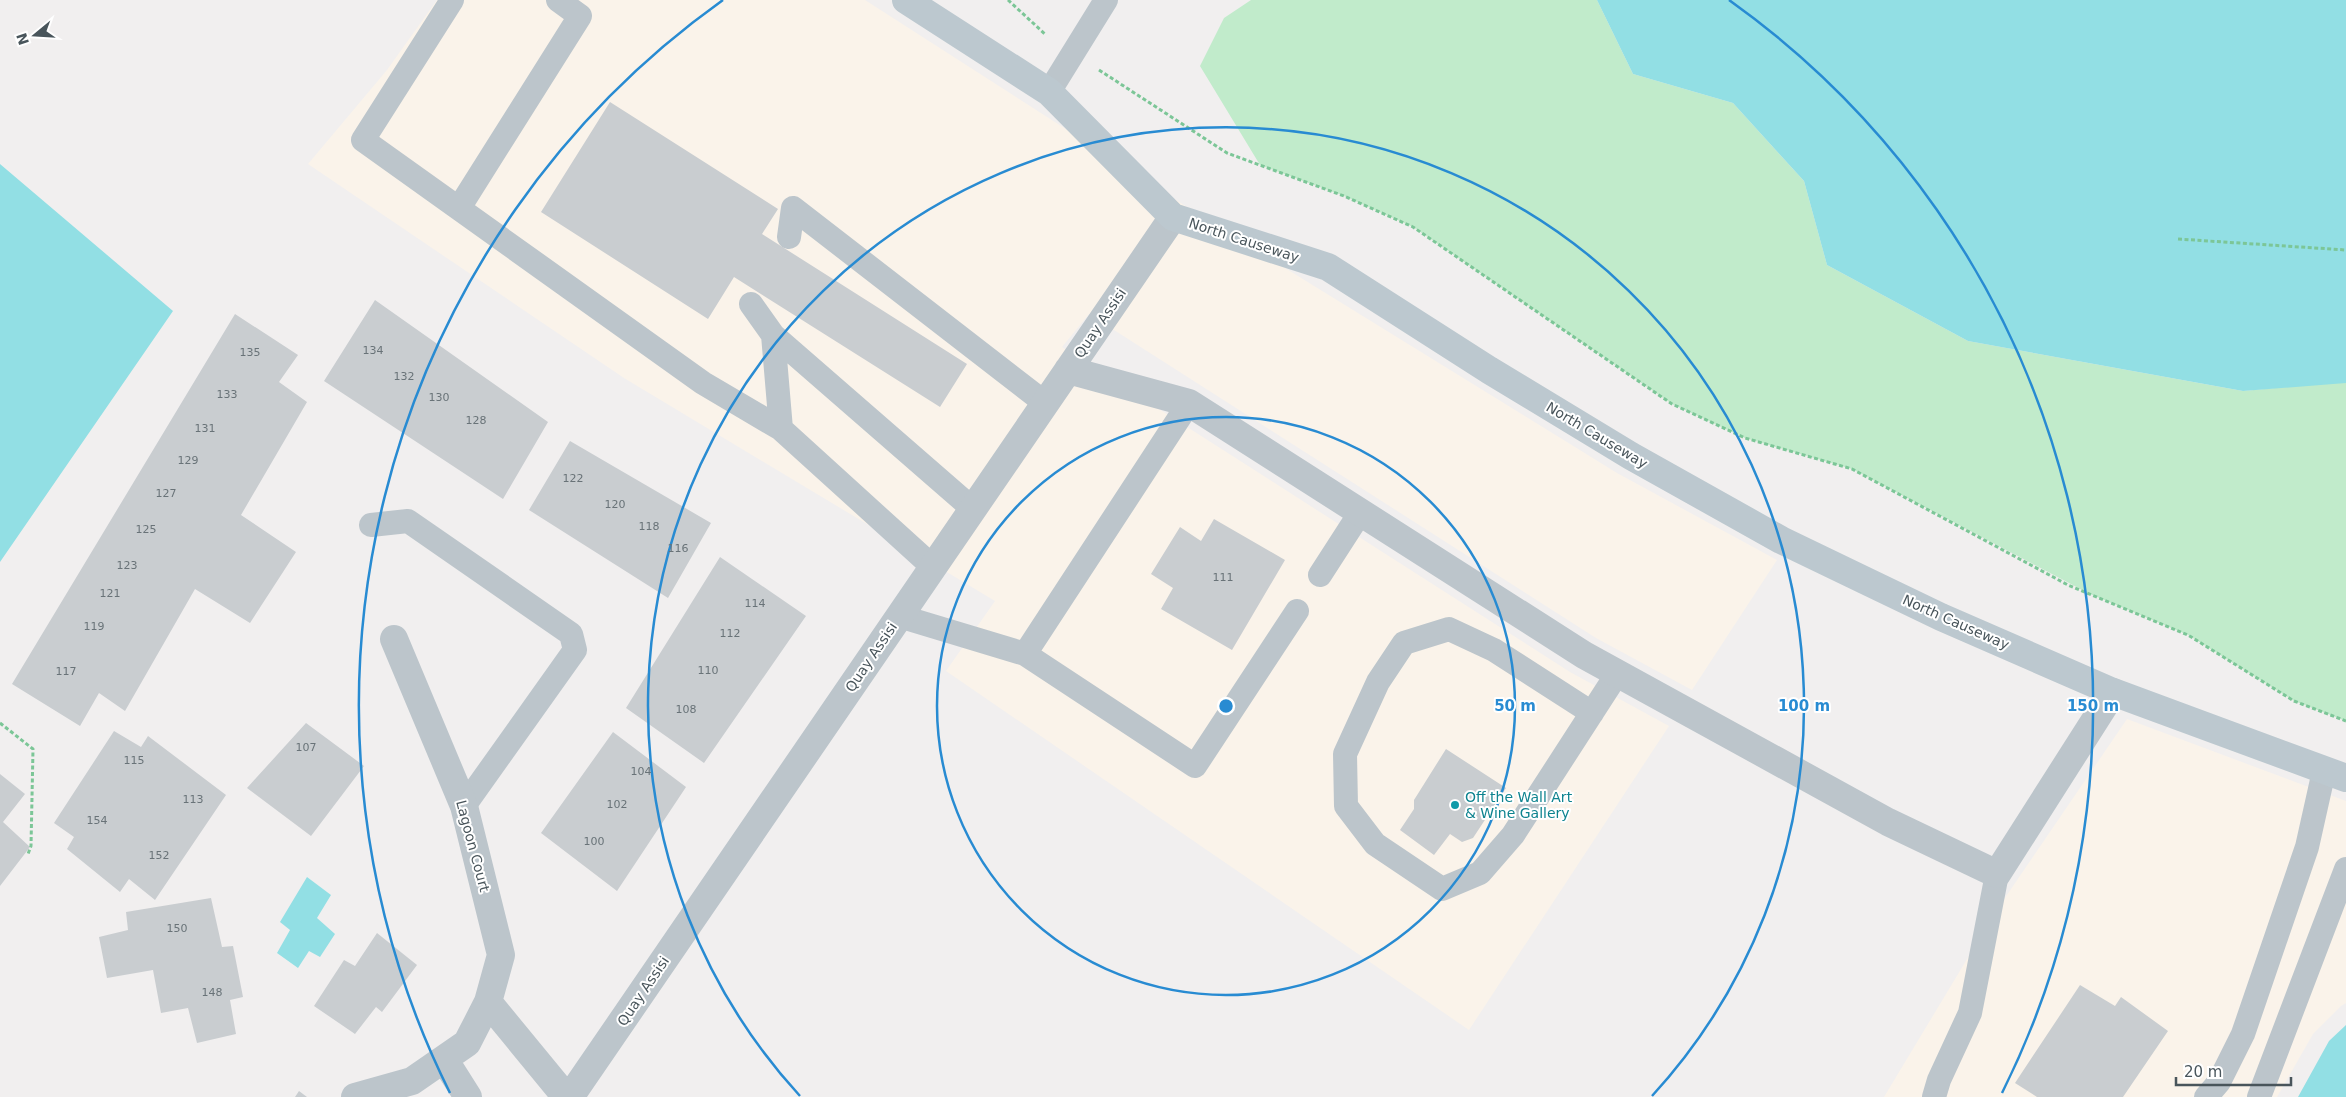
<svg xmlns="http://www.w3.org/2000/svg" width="2346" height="1097" font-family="'DejaVu Sans',sans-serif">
  <rect width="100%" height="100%" fill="#f1efef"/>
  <path fill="#faf3ea" d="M437,0h428l336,216 416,257 160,87 -85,130 -96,-52 -507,-324 -27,33 508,325 99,54 -200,304 -523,-359 49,-70 -371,-223 -316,-214 79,-94z
    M2127,719l219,82v202l-5,3 -28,28 -36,63h-393l112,-186z"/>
  <path fill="#c1ebcb" d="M1251,0h346l36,74 100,29 71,78 23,84 141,76 275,50 103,-10v340l-52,-20 -106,-66 -98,-41 -238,-125 -107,-31 -73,-34 -259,-177 -69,-31 -84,-31 -60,-99 24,-48z"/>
  <path fill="#92dfe4" d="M1597,0h749v383l-103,8 -275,-50 -141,-76 -23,-84 -71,-78 -100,-29z
    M0,164l173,147 -173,251z
    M307,877l24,18 -14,23 18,16 -15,23 -11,-6 -11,17 -21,-15 13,-23 -10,-8z
    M2346,1025v72h-48l31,-56z"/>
  <path fill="#c9cdd0" d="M610,102l168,107 -16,25 205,130 -27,43 -206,-130 -26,42 -167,-107z
    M375,300l173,122 -45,77 -179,-118z
    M235,314l63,41 -19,27 28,20 -66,113 55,37 -46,71 -55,-34 -70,122 -26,-18 -19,33 -68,-42z
    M570,441l141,82 -43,75 -139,-88z
    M1214,519l71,41 -53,90 -71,-41 12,-21 -22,-14 29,-47 21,14z
    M720,557l86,59 -102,147 -78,-55z
    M306,723l58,43 -53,70 -64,-48z
    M114,731l27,16 7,-11 78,59 -71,105 -26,-21 -9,13 -53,-43 7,-12 -20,-14z
    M613,732l73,55 -69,104 -76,-58z
    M1446,749l60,39 -33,50 -11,4 -12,-8 -16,21 -34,-25 14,-21v-9z
    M0,774l25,20 -22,28 27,25 -30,39z
    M211,898l11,49 11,-1 10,51 -13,3 6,34 -39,9 -9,-35 -27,5 -8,-43 -46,8 -8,-41 29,-7 -2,-18z
    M377,933l40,32 -35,47 -6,-5 -21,27 -41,-28 30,-46 11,6z
    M2080,985l35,21 6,-9 47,34 -45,66h-86l-22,-14z
    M299,1091l8,6h-12z"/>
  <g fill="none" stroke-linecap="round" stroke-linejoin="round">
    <path stroke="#7cc697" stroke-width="3" stroke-dasharray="4 2.5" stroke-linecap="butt" d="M1008,0l38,35
      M1099,70l128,83 117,43 69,31 259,177 73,34 107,31 216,116 120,50 106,66 52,20
      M2178,239l168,11
      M0,723l33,26 -2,97 -3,8"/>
    <path stroke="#bcc5cb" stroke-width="24" d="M452,0l-89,140 340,243 78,46 152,138
      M1049,92l57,-92
      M459,208l121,-192 -22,-16
      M789,237l4,-29 252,195
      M751,304l22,31 8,94
      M773,335l200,174
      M371,525l37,-4 163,113 4,16 -111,156
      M1320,575l40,-62
      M899,616l126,38 170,112 102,-155
      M1025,654l164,-251
      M1592,713l-98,-63 -45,-21 -45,14 -26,39 -33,72 1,52 29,38 67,45 38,-16 33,-38 104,-161
      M1934,1097l5,-17 31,-67 27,-139
      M2206,1097l13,-15 24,-48 64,-187 17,-76
      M2259,1097l87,-228"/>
    <path stroke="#bcc5cb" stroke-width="28" d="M1068,370l121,33 395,252 304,167 109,52 116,-182
      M488,1002l78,95
      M444,1059l24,38
      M355,1097l57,-16 55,-38 21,-41 13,-47 -37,-149 -70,-167
      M570,1097l603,-880"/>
    <path stroke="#bcc8cf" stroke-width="28" d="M906,0l143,92 124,125 155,50 161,103 142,86 150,84 83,40 77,37 172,75 233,86"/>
  </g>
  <g fill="none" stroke="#288bd2" stroke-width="2.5">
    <circle cx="1226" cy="706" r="289"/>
    <path d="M800 1096A578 578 0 1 1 1652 1096"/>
    <path d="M450 1093A867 867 0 0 1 723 0M1729 0A867 867 0 0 1 2002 1093"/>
  </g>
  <circle fill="#0f9aa8" stroke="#fff" stroke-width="2" cx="1455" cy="805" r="5"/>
  <g text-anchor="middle" stroke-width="4" stroke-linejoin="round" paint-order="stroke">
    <g font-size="11" fill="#697378">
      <text x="373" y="354">134</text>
      <text x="250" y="356">135</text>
      <text x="404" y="380">132</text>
      <text x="227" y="398">133</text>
      <text x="439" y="401">130</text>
      <text x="476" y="424">128</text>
      <text x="205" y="432">131</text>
      <text x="188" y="464">129</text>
      <text x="573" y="482">122</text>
      <text x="166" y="497">127</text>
      <text x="615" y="508">120</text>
      <text x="649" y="530">118</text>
      <text x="146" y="533">125</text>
      <text x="678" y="552">116</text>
      <text x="127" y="569">123</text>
      <text x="1223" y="581">111</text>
      <text x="110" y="597">121</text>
      <text x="755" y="607">114</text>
      <text x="94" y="630">119</text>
      <text x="730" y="637">112</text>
      <text x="708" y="674">110</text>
      <text x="66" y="675">117</text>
      <text x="686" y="713">108</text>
      <text x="306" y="751">107</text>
      <text x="134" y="764">115</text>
      <text x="641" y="775">104</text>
      <text x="193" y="803">113</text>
      <text x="617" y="808">102</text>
      <text x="97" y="824">154</text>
      <text x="594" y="845">100</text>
      <text x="159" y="859">152</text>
      <text x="177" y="932">150</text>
      <text x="212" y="996">148</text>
    </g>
    <g font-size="14" fill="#49555b" stroke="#fff">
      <text transform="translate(1244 240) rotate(18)" y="5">North Causeway</text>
      <text transform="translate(1100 323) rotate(-56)" y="5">Quay Assisi</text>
      <text transform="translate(1597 435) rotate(31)" y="5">North Causeway</text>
      <text transform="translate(1956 622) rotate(24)" y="5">North Causeway</text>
      <text transform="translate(871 657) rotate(-56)" y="5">Quay Assisi</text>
      <text transform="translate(473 846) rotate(75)" y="5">Lagoon Court</text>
      <text transform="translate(643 991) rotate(-56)" y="5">Quay Assisi</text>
    </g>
    <g font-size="14" fill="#0d838f" stroke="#fff" text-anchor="start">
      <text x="1465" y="802">Off the Wall Art<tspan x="1465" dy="16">&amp; Wine Gallery</tspan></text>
    </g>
  </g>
  <circle cx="1226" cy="706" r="8" fill="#288bd2" stroke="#fff" stroke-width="2.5"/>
  <g font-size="15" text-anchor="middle" font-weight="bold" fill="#288bd2" stroke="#fff" stroke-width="4" stroke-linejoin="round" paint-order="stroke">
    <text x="1515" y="711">50 m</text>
    <text x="1804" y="711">100 m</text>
    <text x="2093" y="711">150 m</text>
  </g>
  <g transform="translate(35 35) rotate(252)" stroke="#ffffff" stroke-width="4" paint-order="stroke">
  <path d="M0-4L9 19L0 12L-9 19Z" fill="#49555b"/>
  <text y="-8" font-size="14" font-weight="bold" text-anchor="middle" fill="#49555b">N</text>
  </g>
  <path d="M2176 1077v8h115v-8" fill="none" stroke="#49555b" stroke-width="2.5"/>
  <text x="2184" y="1077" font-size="15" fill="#49555b" stroke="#ffffff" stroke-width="4" paint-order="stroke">20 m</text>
</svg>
